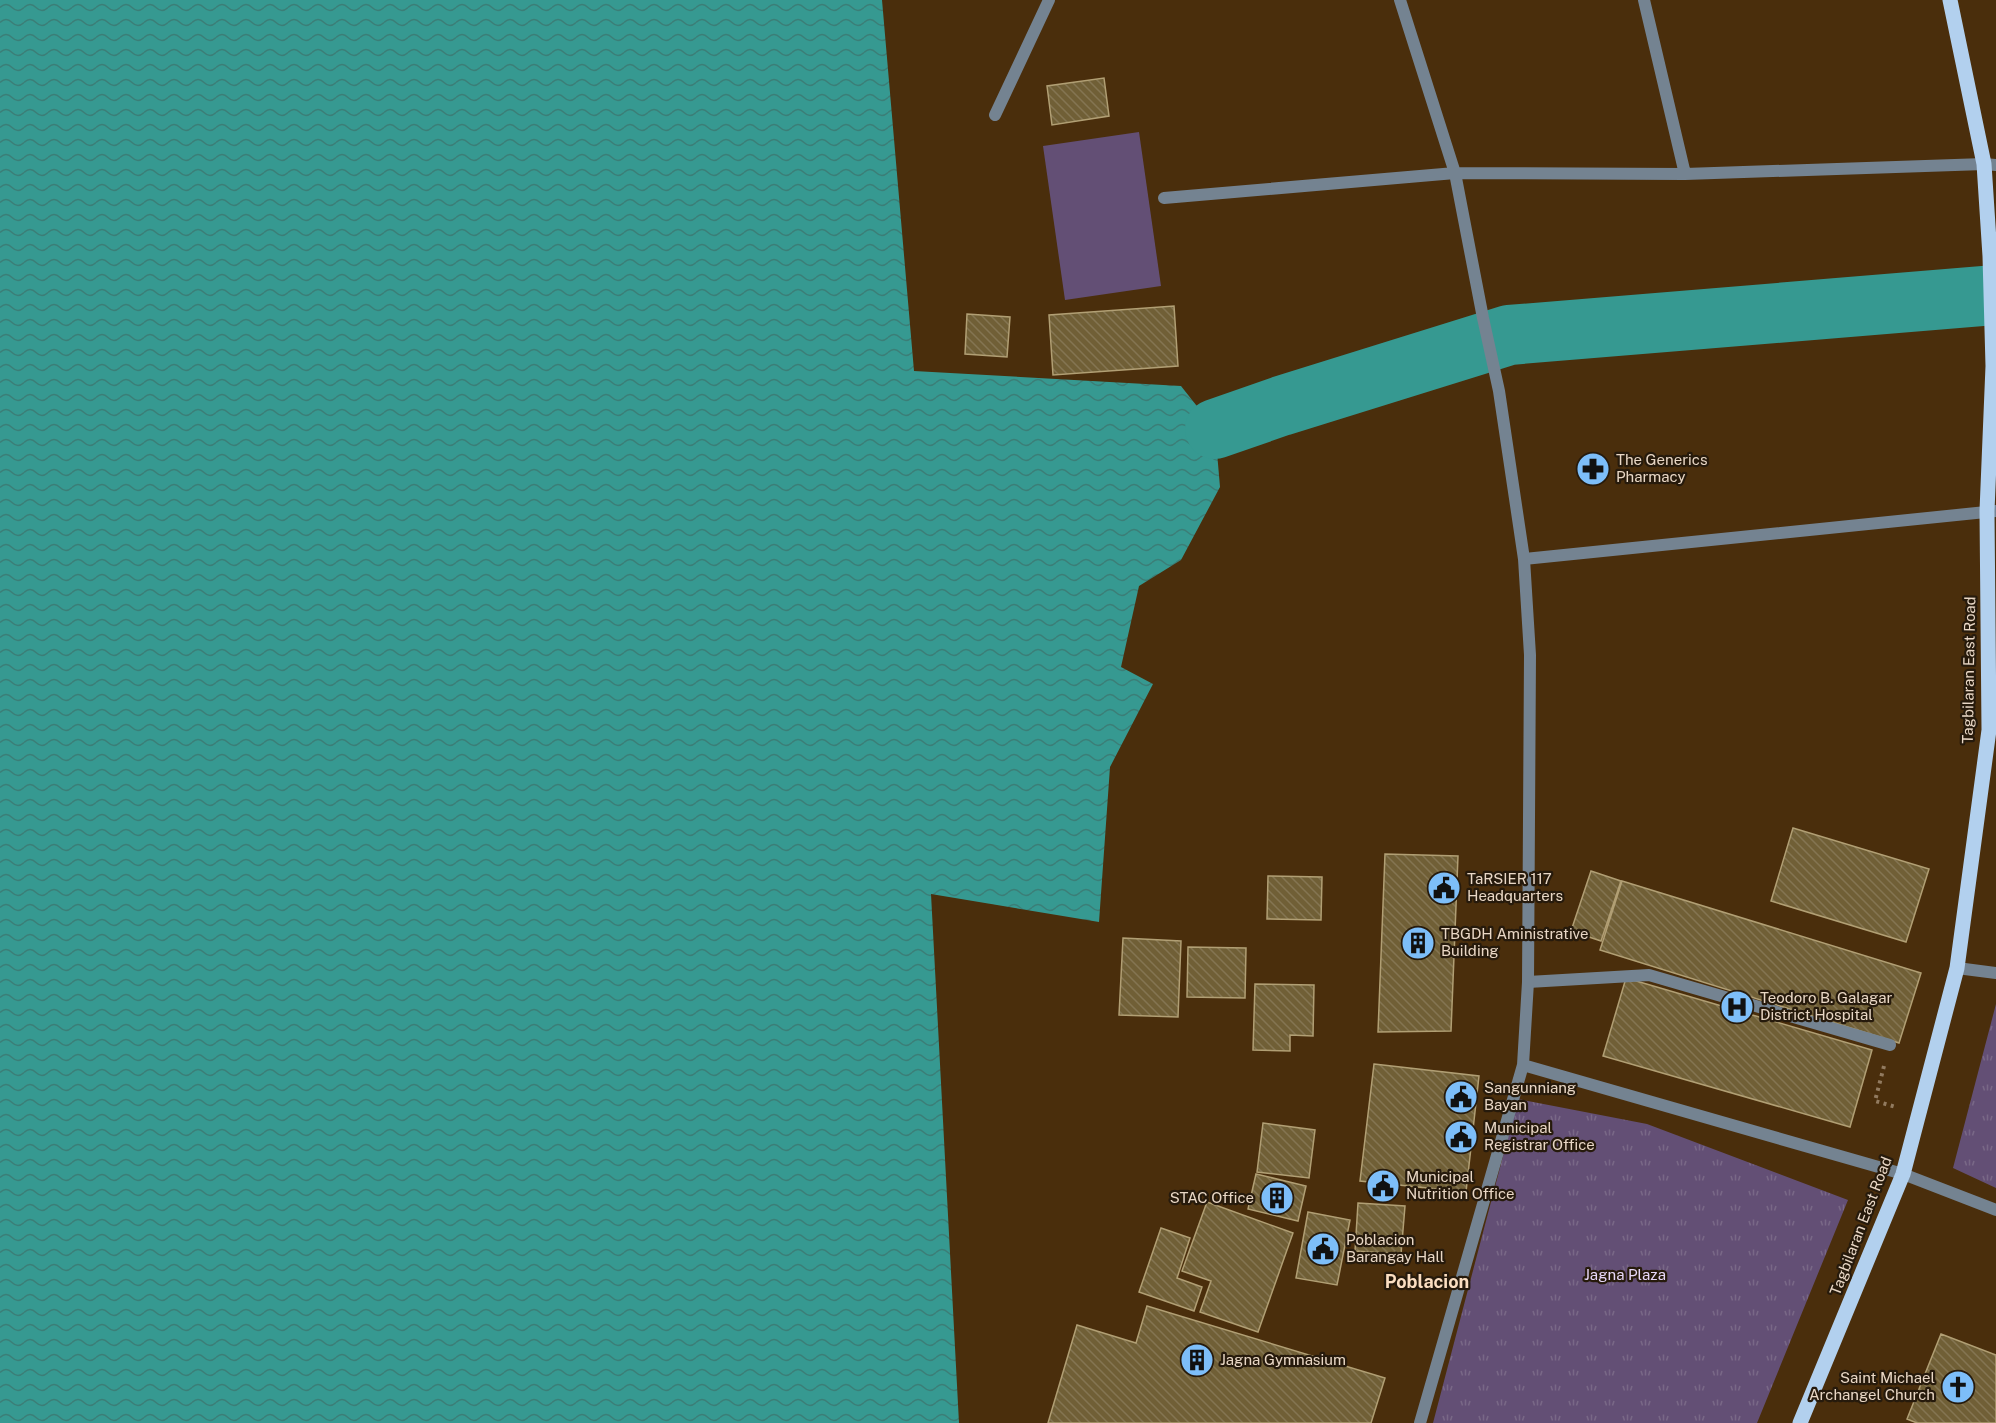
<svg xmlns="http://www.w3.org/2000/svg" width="1996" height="1423" font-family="'Public Sans',sans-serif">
  <defs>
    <pattern id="park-tufts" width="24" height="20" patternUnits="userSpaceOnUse" patternTransform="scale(1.5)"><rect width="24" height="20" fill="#634f75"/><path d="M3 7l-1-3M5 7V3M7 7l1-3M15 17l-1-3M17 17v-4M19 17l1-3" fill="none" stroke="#796887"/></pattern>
    <pattern id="water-waves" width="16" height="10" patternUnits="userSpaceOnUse" patternTransform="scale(1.5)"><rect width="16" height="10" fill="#369991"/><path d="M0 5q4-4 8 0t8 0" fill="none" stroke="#3b7e77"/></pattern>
    <pattern id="building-back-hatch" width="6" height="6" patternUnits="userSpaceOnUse" patternTransform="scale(1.5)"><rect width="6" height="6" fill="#705f36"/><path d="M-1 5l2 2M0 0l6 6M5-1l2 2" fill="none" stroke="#847552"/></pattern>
  </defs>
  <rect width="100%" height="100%" fill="#4a2e0c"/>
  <path fill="#634f75" d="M1139,132l22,154 -96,14 -22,-154z"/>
  <path fill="url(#park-tufts)" d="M1996,1004v184l-43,-20z
    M1518,1099l129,25 201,76 -91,223h-324z"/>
  <path fill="url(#water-waves)" d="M0,0h882l32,371 267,15 34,43 5,58 -39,73 -42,26 -18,81 32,17 -43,83 -11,155 -168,-28 28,529h-959z"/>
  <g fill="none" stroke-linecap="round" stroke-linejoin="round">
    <path stroke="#369991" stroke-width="60" d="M1215,429l66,-23 228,-71 487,-40"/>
  </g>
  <path fill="url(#building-back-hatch)" stroke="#b19f74" stroke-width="1.5" d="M1104,78l5,38 -57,9 -5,-39z
    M1174,306l4,60 -125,9 -4,-60z
    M967,314l43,3 -3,40 -42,-3z
    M1793,828l136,41 -23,73 -135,-41z
    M1385,854l73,2 -7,175 -73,1z
    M1591,871l30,10 -20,60 -30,-10z
    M1268,876l54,1 -1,43 -54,-1z
    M1622,881l299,92 -22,70 -299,-93z
    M1123,938l58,3 -3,76 -59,-2z
    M1188,947l58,1 -1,50 -58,-1z
    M1626,978l246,72 -22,77 -247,-71z
    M1255,984l59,1 -1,51 -23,-1v16l-37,-1z
    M1374,1064l105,12 -13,116 -106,-11z
    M1263,1123l52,7 -6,48 -52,-6z
    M1256,1174l50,12 -8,35 -50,-12z
    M1207,1202l86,31 -35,99 -58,-20 11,-31 -29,-10z
    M1358,1203l47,3 -4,48 -46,-3z
    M1308,1212l42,8 -13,65 -41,-7z
    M1161,1228l29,10 -13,40 25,9 -8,24 -55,-19z
    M1147,1306l238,72 -14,45h-323l29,-98 59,18z
    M1941,1334l55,21v68h-79l-10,-4z"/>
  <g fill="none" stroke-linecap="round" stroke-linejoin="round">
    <path stroke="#927b60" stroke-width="4" stroke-dasharray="3 4.5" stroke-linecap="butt" d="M1884,1066l-9,35 21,6"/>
    <path stroke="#748391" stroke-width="12" d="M995,115l54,-115
      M1957,968l39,5
      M1528,982l121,-7 241,70"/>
    <path stroke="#748391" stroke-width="12" d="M1400,0l55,173 28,145 16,73 25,168 6,96 -2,327 -5,83 -103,358
      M1644,0l41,174
      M1164,198l291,-25 230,1 299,-10 12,1
      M1524,559l472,-48
      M1523,1065l380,109 93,36"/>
    <path stroke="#b2d0ee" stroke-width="15" d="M1800,1423l103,-249 54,-206 32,-238 -2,-219 6,-145 -3,-110 -6,-92 -34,-164"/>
  </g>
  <defs>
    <symbol id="pharmacy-disc" viewBox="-11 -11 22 22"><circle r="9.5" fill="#7dbef9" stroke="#261a0c"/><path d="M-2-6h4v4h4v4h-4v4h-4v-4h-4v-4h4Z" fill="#111"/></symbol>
    <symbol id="civic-disc" viewBox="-11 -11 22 22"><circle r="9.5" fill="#7dbef9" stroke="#261a0c"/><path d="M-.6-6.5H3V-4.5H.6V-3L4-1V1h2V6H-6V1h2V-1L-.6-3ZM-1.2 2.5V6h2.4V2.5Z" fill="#111"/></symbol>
    <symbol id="building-disc" viewBox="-11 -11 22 22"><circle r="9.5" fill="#7dbef9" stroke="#261a0c"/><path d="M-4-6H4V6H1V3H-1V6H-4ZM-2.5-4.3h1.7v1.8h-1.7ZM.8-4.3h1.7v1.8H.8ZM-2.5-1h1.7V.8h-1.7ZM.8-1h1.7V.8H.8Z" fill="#111"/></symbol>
    <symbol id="hospital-disc" viewBox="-11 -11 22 22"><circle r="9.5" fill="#7dbef9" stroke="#261a0c"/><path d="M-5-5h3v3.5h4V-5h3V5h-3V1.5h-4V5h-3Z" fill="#111"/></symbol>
    <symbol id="church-disc" viewBox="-11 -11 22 22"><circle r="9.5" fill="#7dbef9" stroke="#261a0c"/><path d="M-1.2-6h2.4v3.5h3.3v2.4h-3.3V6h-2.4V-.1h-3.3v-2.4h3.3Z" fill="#111"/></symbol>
  </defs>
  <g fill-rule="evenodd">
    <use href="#pharmacy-disc" x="1574" y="450" width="38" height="38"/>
    <use href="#civic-disc" x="1425" y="869" width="38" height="38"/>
    <use href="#building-disc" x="1399" y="924" width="38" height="38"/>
    <use href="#hospital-disc" x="1718" y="988" width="38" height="38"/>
    <use href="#civic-disc" x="1442" y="1078" width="38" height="38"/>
    <use href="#civic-disc" x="1442" y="1118" width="38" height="38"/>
    <use href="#civic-disc" x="1364" y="1167" width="38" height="38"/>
    <use href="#building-disc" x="1258" y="1179" width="38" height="38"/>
    <use href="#civic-disc" x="1304" y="1230" width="38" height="38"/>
    <use href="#building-disc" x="1178" y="1341" width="38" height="38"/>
    <use href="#church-disc" x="1939" y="1368" width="38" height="38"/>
  </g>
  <g text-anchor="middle" stroke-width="4.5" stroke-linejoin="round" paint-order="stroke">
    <g font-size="15" fill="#e9d7c5" stroke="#261a0c" text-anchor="start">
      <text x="1616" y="465">The Generics<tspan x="1616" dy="17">Pharmacy</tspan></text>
      <text x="1467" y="884">TaRSIER 117<tspan x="1467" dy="17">Headquarters</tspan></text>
      <text x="1441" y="939">TBGDH Aministrative<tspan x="1441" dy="17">Building</tspan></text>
      <text x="1760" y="1003">Teodoro B. Galagar<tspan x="1760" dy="17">District Hospital</tspan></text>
      <text x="1484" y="1093">Sangunniang<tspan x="1484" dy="17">Bayan</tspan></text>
      <text x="1484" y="1133">Municipal<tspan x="1484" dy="17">Registrar Office</tspan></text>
      <text x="1406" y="1182">Municipal<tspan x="1406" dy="17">Nutrition Office</tspan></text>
      <text x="1254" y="1203" text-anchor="end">STAC Office</text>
      <text x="1346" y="1245">Poblacion<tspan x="1346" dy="17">Barangay Hall</tspan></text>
      <text x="1220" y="1365">Jagna Gymnasium</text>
      <text x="1935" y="1383" text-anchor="end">Saint Michael<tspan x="1935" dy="17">Archangel Church</tspan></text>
    </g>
    <g font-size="15" fill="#e9d7c5" stroke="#261a0c">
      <text transform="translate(1969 670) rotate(-89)" y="5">Tagbilaran East Road</text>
      <text transform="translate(1861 1226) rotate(-69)" y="5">Tagbilaran East Road</text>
    </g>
    <g font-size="15" fill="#e7d7f8" stroke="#261a0c">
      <text x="1625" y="1280">Jagna Plaza</text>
    </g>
    <g font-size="18" font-weight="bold" fill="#fbdec1" stroke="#261a0c">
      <text x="1427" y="1288">Poblacion</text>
    </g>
  </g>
</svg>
